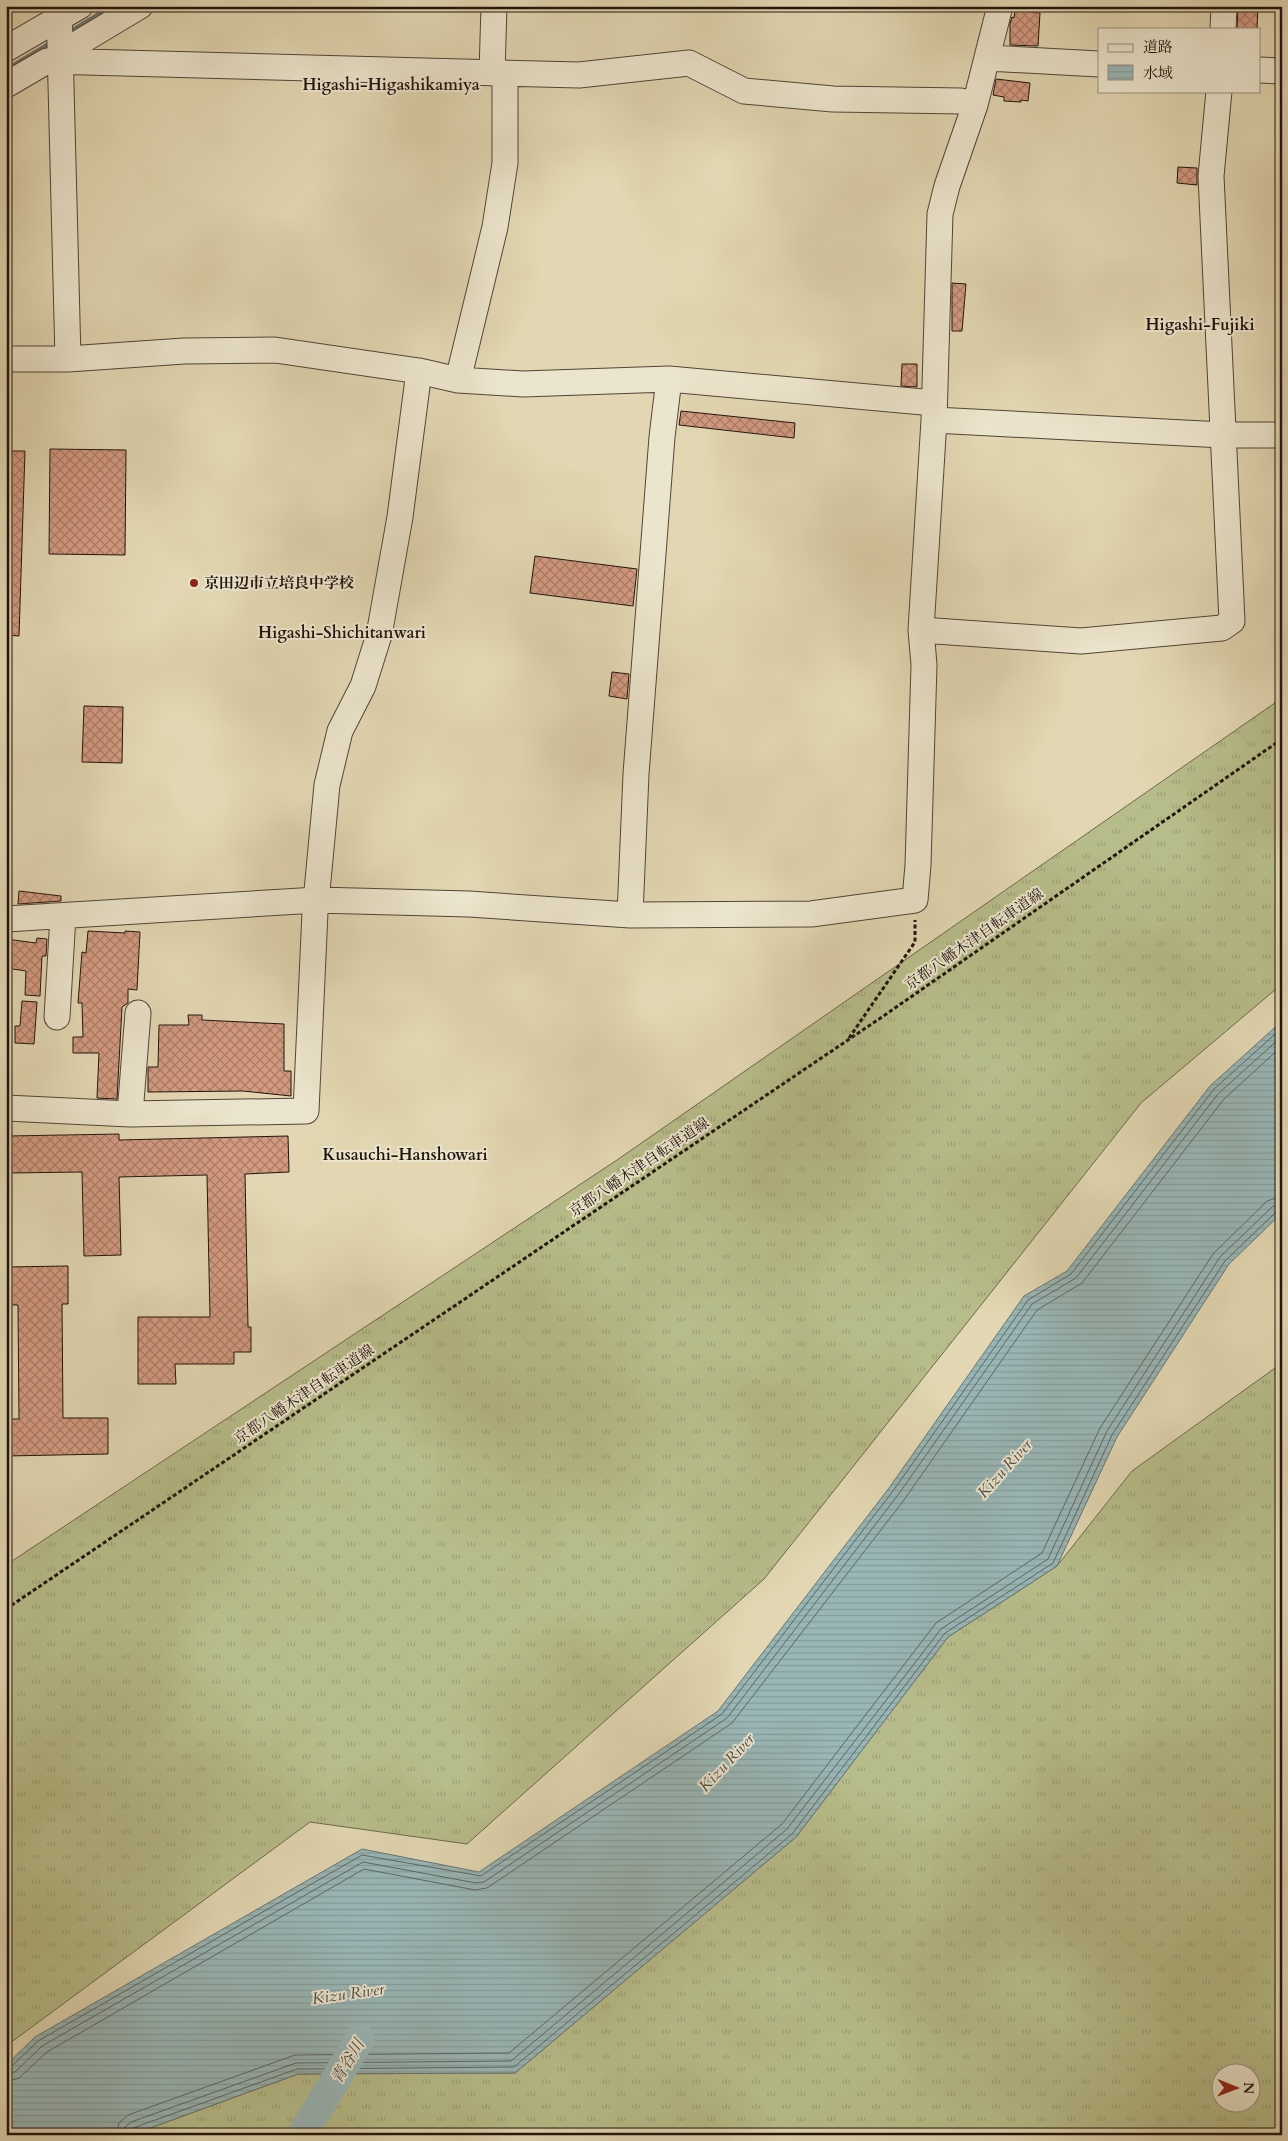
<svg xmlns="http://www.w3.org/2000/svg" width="1288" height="2141" font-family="Cardo,'Noto Serif JP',serif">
  <defs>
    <pattern id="grass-tufts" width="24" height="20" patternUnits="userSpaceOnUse" patternTransform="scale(1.25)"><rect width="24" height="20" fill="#b7bd8a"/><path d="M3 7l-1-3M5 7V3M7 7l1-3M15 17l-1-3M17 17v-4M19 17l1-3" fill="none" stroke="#9da276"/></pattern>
    <pattern id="water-rules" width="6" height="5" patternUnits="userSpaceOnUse" patternTransform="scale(1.25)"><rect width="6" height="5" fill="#99b7b7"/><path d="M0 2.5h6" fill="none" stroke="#849c9c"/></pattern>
    <pattern id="building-cross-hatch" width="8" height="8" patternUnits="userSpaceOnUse" patternTransform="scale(1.25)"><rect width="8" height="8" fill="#d39a80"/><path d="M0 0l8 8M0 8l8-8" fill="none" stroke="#ab7c67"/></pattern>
  </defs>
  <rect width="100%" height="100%" fill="#e2d7b2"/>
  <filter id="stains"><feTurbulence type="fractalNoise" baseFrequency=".004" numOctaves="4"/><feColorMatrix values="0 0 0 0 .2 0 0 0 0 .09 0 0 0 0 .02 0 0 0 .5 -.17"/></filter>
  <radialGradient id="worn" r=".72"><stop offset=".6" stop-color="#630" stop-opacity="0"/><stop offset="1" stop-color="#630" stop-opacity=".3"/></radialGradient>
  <path fill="url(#grass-tufts)" stroke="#6c684c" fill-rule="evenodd" d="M1282,698v286l-141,119 -377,476 -297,265 -157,-22 -304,224v-481l611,-405z
    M1282,1363v772h-1151l167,-61 217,-1 281,-236 152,-200 109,-71 75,-95zM1220,2074h30v30h-30z"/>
  <path fill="url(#water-rules)" stroke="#697674" d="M1282,1021v192l-53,51 -112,173 -60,129 -109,71 -152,200 -281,236 -217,1 -167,61h-125v-70l29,-28 327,-188 117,23 239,-161 171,-223 135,-192 43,-25 143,-185z"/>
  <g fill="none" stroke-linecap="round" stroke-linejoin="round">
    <path stroke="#5c6663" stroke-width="1" d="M6,2068l6,-2 26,-25 324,-186 119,21 241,-162 171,-223 135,-191 43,-26 143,-185 68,-61
      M6,2074l9,-2 27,-26 321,-184 113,21 8,-1 243,-164 171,-223 134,-191 44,-26 142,-184 64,-58
      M6,2082l13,-4 28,-26 317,-183 111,21 12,-2 245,-165 172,-223 133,-190 45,-27 142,-184 58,-53
      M116,2135l3,-12 9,-8 167,-60 214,-2 273,-229 154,-201 106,-70 58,-125 113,-174 54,-53 15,-5
      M123,2135l2,-8 6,-5 165,-59 215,-2 276,-232 154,-200 107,-70 59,-128 113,-174 52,-50 10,-3
      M129,2135l4,-7 164,-59 217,-2 278,-233 153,-201 108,-70 59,-128 113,-174 51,-49 6,-2"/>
    <path stroke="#697674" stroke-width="5" d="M67,34l46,-28
      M6,70l47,-28"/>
    <path stroke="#99b7b7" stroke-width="30" d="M302,2135l58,-96"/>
  </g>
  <path fill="url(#building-cross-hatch)" stroke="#20140f" d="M1238,6h20l-1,23h-20z
    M1015,10l25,3 -2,33 -28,-1v-21l2,-7 2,1z
    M996,79l34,4 -2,18 -7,-1v2l-17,-1v-4l-11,-2z
    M1178,167l19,1v17l-20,-2z
    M952,283l14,1 -4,47h-10z
    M902,364h15v23l-16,-1z
    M681,411l114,12 -1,15 -115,-13z
    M50,449l76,1 -1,105 -76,-1z
    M6,451h19l-6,185 -13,-1z
    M535,556l102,13 -4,37 -103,-13z
    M612,672l17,2 -2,25 -18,-3z
    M84,706l39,1 -1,56 -40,-1z
    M19,891l42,5v5l-43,3z
    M88,931l37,2v-2l15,1 -3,58 -9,-1v14l-6,4 -5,92 -20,-1 2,-45h-26v-16h10l-1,-34h-4l4,-51 4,1z
    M37,938l10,1 -1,17h-4l-2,40 -15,-1 1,-24 -20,-3v-29l30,4z
    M22,1001l15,1 -3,42 -19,-1v-17h5z
    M188,1015h14v5l82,4v47h7v25l-48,-5 -95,1v-25h10l1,-42h30z
    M119,1134v6l169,-4 1,36 -44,2 3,153h3v25h-17v12h-59l1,20h-38v-67h72l-3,-142 -88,2 2,78 -37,1 -2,-84 -73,1 -1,-37z
    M68,1266v38h-6l1,114h45v36l-102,2v-37h13l-1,-114h-12v-38z"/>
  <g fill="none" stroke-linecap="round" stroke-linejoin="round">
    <defs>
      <path id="minor" d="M59,6l9,353
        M1223,29l1,-23
        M6,49l74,-43
        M60,54l80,-48
        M988,58l111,6
        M1259,70l23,1
        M492,73l2,-67
        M6,85l41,-24 532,14 110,-12 55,28 89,8 128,2 14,4
        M6,359h62l116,-8 91,-1 144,21 39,9 65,4 146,-5 265,24
        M458,380l37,-153 10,-64v-90
        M934,420l289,15h59
        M921,630l160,11 141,-13 10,-7 -21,-445 8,-85
        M630,915l6,-141 26,-337 7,-58
        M6,919l311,-19 152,4 161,11 181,-1 104,-14 3,-35 6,-200 -3,-35 13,-210 6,-206 7,-28 28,-81 25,-99
        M57,1017l6,-101
        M6,1108l124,6 176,-3 9,-199 12,-127 13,-54 23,-45 16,-51 21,-118 19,-146
        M130,1114l8,-101"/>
    </defs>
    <use href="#minor" stroke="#504538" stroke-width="27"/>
    <path stroke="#20140f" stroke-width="3" stroke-dasharray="4 2.5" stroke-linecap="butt" d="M849,1038l66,-96v-22
      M6,1609l876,-592 400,-278"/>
    <use href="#minor" stroke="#ece5cd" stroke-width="25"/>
  </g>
  <circle fill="#8f2418" stroke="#ece5cd" stroke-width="2" cx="194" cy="583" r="5"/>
  <g text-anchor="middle" stroke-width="4" stroke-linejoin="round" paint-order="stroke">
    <g font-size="15" font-weight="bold" fill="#20140f" stroke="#ece5cd" text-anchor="start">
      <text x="204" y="588">京田辺市立培良中学校</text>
    </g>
    <g font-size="15" fill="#20140f" stroke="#ece5cd">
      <text transform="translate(974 939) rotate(-35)" y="5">京都八幡木津自転車道線</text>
      <text transform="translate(639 1167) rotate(-34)" y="5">京都八幡木津自転車道線</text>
      <text transform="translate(304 1394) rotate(-34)" y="5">京都八幡木津自転車道線</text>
    </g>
    <g font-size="16" font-weight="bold" fill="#20140f" stroke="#ece5cd">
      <text x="391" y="90">Higashi-Higashikamiya</text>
      <text x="1200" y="330">Higashi-Fujiki</text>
      <text x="342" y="638">Higashi-Shichitanwari</text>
      <text x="405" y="1160">Kusauchi-Hanshowari</text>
    </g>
    <g font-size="16" font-style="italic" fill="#4a4d4a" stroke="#ece5cd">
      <text transform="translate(1004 1468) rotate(-48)" y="6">Kizu River</text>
      <text transform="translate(726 1762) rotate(-47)" y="6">Kizu River</text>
      <text transform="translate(348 1993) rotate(-8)" y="6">Kizu River</text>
      <text transform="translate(347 2061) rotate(-59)" y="6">青谷川</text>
    </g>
  </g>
  <rect width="1288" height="2141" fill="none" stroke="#e2d7b2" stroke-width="25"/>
  <rect x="8" y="8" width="1273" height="2126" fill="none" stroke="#20140f" stroke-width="2.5"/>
  <rect x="12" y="12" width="1263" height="2116" fill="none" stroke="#20140f"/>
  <rect x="1098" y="28" width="162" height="65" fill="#ece5cd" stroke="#9a9181"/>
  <rect x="1108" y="44" width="25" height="8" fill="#ece5cd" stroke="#9a9181"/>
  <text x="1143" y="52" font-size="15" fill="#20140f">道路</text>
  <rect x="1108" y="65" width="25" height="15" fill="url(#water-rules)" stroke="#9a9181"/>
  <text x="1143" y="78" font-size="15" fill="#20140f">水域</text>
  <g transform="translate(1236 2088) rotate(91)"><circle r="24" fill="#ece5cd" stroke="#9a9181"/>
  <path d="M0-4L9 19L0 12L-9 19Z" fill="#8f2418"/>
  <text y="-8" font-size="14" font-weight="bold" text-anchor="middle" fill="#20140f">N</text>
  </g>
  <rect width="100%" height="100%" filter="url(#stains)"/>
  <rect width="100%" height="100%" fill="url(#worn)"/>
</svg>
